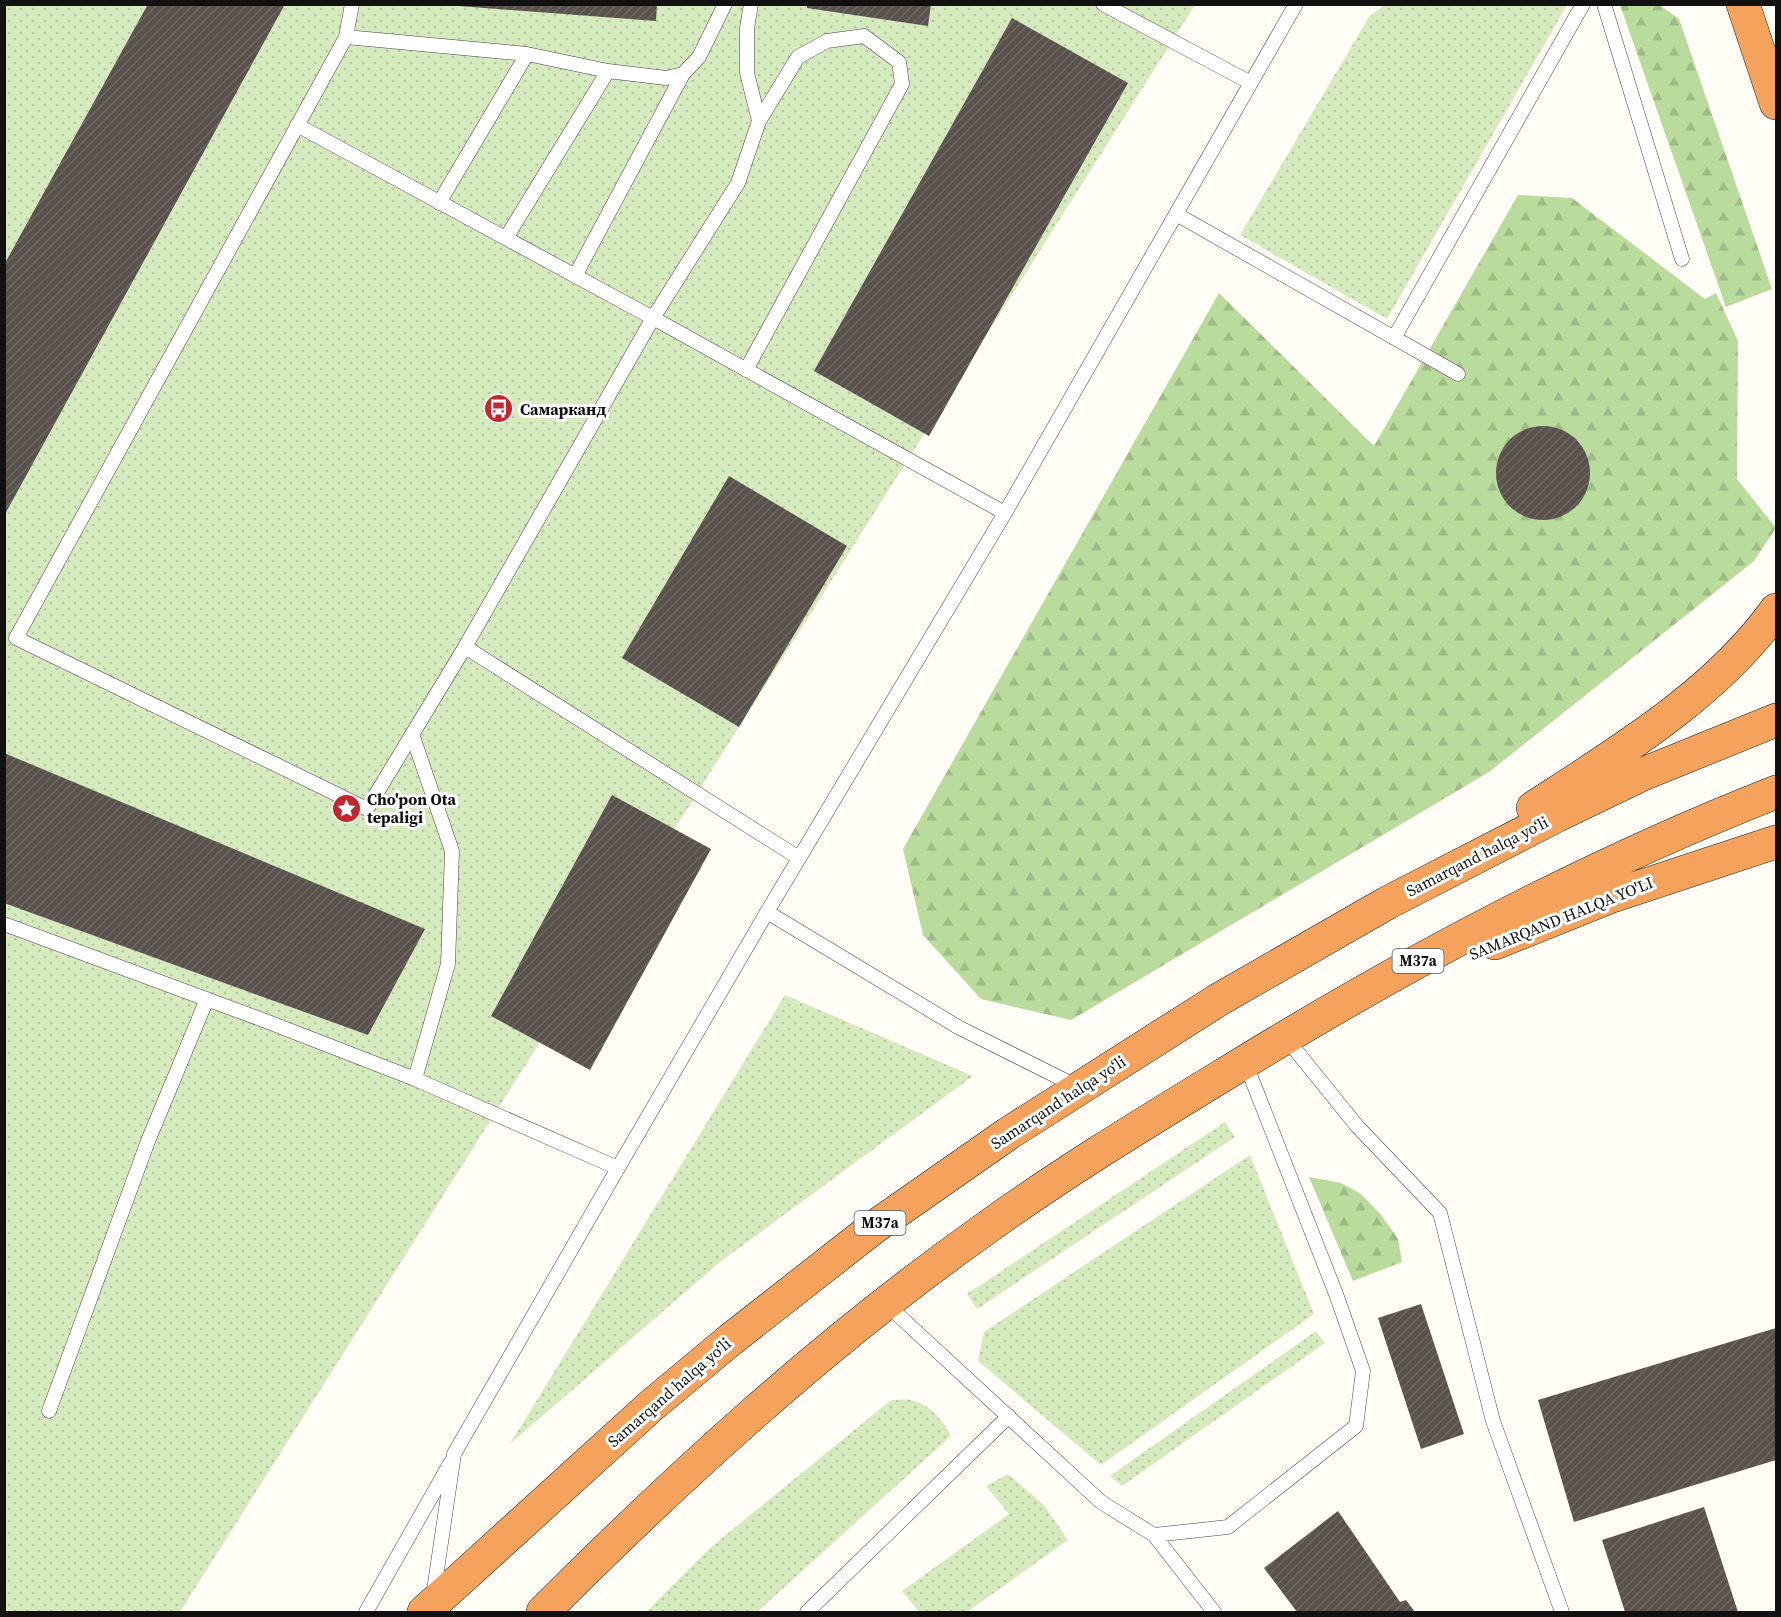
<svg xmlns="http://www.w3.org/2000/svg" width="1781" height="1617" font-family="'Source Serif 4',serif">
  <defs>
    <pattern id="grass-dots" width="8" height="8" patternUnits="userSpaceOnUse" patternTransform="scale(1.5)"><rect width="8" height="8" fill="#d5ebbd"/><path d="M2 2h.1M6 6h.1" fill="none" stroke="#b6c8a1" stroke-width="1.8" stroke-linecap="round"/></pattern>
    <pattern id="forest-firs" width="22" height="20" patternUnits="userSpaceOnUse" patternTransform="scale(1.5)"><rect width="22" height="20" fill="#b9dc9c"/><path d="M5 1l3.5 6h-7zM16 11l3.5 6h-7z" fill="#9ebc85"/></pattern>
    <pattern id="building-hatch" width="6" height="6" patternUnits="userSpaceOnUse" patternTransform="scale(1.5)"><rect width="6" height="6" fill="#5a524d"/><path d="M-1 1l2-2M0 6l6-6M5 7l2-2" fill="none" stroke="#6d6662"/></pattern>
  </defs>
  <rect width="100%" height="100%" fill="#fffdf5"/>
  <path fill="url(#grass-dots)" d="M5,5h1190l-1015,1607h-175z
    M1384,5h183l-180,314 -147,-84 129,-218z
    M785,995l188,81 -253,186 -210,182z
    M1225,1122l10,15 -258,172 -10,-15z
    M1250,1155l64,159 -213,151 -123,-104 6,-29z
    M1316,1331l9,12 -203,143 -12,-10z
    M891,1400c6,0 14,-1 20,0 18,4 32,20 40,36l-194,176h-111l64,-64z
    M1008,1474l36,31 24,35 -101,72h-48l-17,-21 107,-77 -23,-28z"/>
  <path fill="url(#forest-firs)" d="M1620,5h40l19,14 93,270 -46,18z
    M1518,195l54,3 133,101 11,-6 22,48 -1,138 39,49 -22,33 -265,211 -418,248 -90,-21 -58,-64 -20,-86 316,-556 155,153z
    M1309,1177l32,6 20,11 21,22 16,23 4,23 -49,19z"/>
  <path fill="url(#building-hatch)" d="M148,4h137l-281,512v-251z
    M459,4h198l-1,17 -197,-15z
    M807,4h124l-3,22 -121,-18z
    M1012,18l116,65 -199,353 -115,-65z
    M1496 473a47 47 0 1 1 94 0a47 47 0 1 1-94 0Z
    M729,476l118,70 -108,181 -117,-69z
    M4,753l421,176 -57,106 -364,-132z
    M612,795l99,54 -121,221 -99,-54z
    M1421,1304l43,130 -43,15 -43,-131z
    M1776,1328v132l-202,62 -36,-122z
    M1704,1507l34,105h-113l-23,-72z
    M1338,1511l62,91 6,-2 9,12h-118l-33,-44z"/>
  <g fill="none" stroke-linecap="round" stroke-linejoin="round">
    <defs>
      <path id="lane" d="M352,4l-6,33 -330,601 351,171 98,-162 334,211
        M1103,4l148,79
        M1604,4l78,255
        M346,37l181,17 81,17 58,7 17,-4 16,-17 26,-53
        M297,125l356,193 85,-135 21,-62 -12,-48v-45l4,-24
        M439,203l88,-149
        M1176,214l282,160
        M506,238l102,-167
        M575,276l108,-202
        M1394,338l189,-334
        M746,370l156,-286 -3,-22 -35,-26 -37,5 -29,16 -39,64
        M465,647l188,-329 352,195
        M412,734l40,117 -4,113 -33,115
        M767,912l191,115 120,60
        M4,924l259,96 152,59 203,89
        M1285,1037l72,89 83,87 53,208 69,191
        M885,1303l216,199 53,33 74,-8 128,-101 7,-55 -27,-77 -91,-232
        M49,1411l99,-270 59,-142
        M1154,1535l60,77
        M433,1597l21,-143 164,-286 149,-256 238,-399 291,-509
        M366,1612l85,-150
        M807,1612l202,-196"/>
      <path id="highway" d="M1743,4l33,99
        M1533,808c86,-56 183,-114 243,-198
        M1495,943l117,-47 164,-54
        M424,1612l228,-207 78,-65 143,-112 136,-95 209,-133 169,-97 169,-87 87,-42 133,-54
        M543,1612c136,-136 278,-266 435,-378 85,-62 175,-116 265,-171 170,-104 347,-198 533,-271"/>
    </defs>
    <use href="#lane" stroke="#444" stroke-width="15"/>
    <use href="#highway" stroke="#222" stroke-width="34"/>
    <use href="#lane" stroke="#fff" stroke-width="14"/>
    <use href="#highway" stroke="#f5a25d" stroke-width="33"/>
  </g>
  <defs>
    <symbol id="bus-disc" viewBox="-11 -11 22 22"><circle r="9.5" fill="#c4262e" stroke="#fff"/><path d="M-5-6H5V4H4V6H2V4H-2V6H-4V4H-5ZM-3.5-4V0h7V-4ZM-3.5 1.2v1.5H-2V1.2ZM2 1.2v1.5H3.5V1.2Z" fill="#fff"/></symbol>
    <symbol id="sight-disc" viewBox="-11 -11 22 22"><circle r="9.5" fill="#c4262e" stroke="#fff"/><path d="M0-6L1.8-2.2L6-1.7L2.9 1.2L3.7 5.4L0 3.3L-3.7 5.4L-2.9 1.2L-6-1.7L-1.8-2.2Z" fill="#fff"/></symbol>
  </defs>
  <g fill-rule="evenodd">
    <use href="#bus-disc" x="482" y="392" width="33" height="33"/>
    <use href="#sight-disc" x="330" y="792" width="33" height="33"/>
  </g>
  <g text-anchor="middle" stroke-width="6" stroke-linejoin="round" paint-order="stroke">
    <g fill="#fff" stroke="#585858" stroke-width="1.5">
      <rect x="1392.5" y="949" width="51" height="24" rx="4.5"/>
      <rect x="854.5" y="1211" width="51" height="24" rx="4.5"/>
    </g>
    <g font-size="15" font-weight="bold" fill="#111">
      <text x="1418" y="966">M37a</text>
      <text x="880" y="1228">M37a</text>
    </g>
    <g font-size="16" font-weight="bold" fill="#111" stroke="#fff" text-anchor="start">
      <text x="520" y="415">Самарканд</text>
      <text x="367" y="805">Cho'pon Ota<tspan x="367" dy="18">tepaligi</tspan></text>
    </g>
    <g font-size="16" fill="#111" stroke="#fff">
      <text transform="translate(1477 856) rotate(-27)" y="6">Samarqand halqa yoʻli</text>
      <text transform="translate(1561 918) rotate(-22)" y="6">SAMARQAND HALQA YO'LI</text>
      <text transform="translate(1058 1102) rotate(-33)" y="6">Samarqand halqa yoʻli</text>
      <text transform="translate(669 1392) rotate(-41)" y="6">Samarqand halqa yoʻli</text>
    </g>
  </g>
  <rect width="1781" height="1617" fill="none" stroke="#111111" stroke-width="12"/>
</svg>
